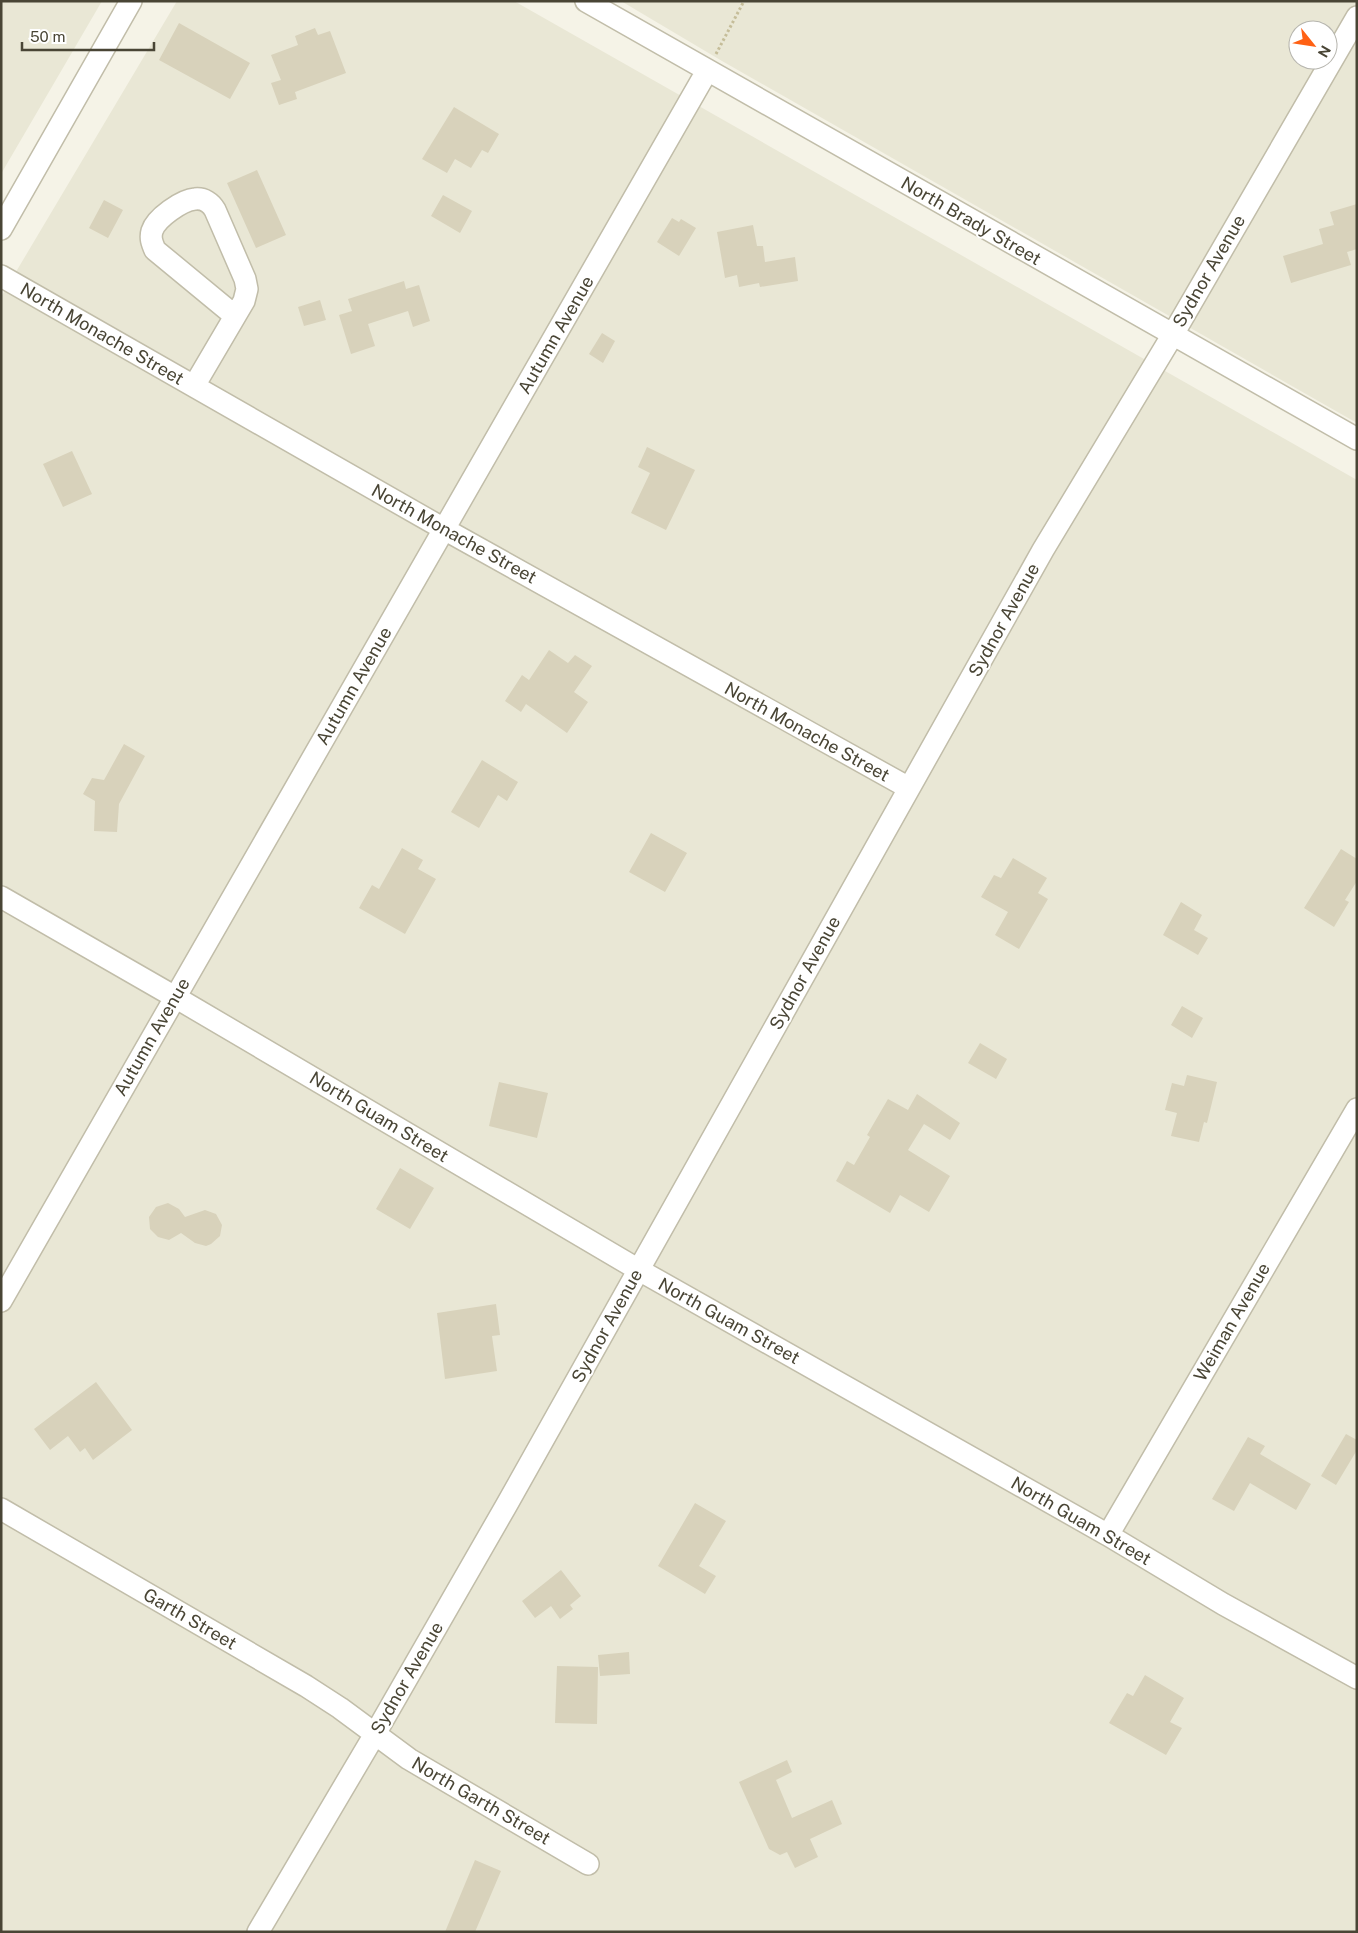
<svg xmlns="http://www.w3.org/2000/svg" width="1358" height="1933" font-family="'Public Sans',sans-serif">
  <rect width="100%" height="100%" fill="#f5f3e7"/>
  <path fill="#e9e7d5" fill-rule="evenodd" d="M1,1h101l-101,173z
    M177,1h337l843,479v1452h-1356v-1635z
    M621,1h736v422l-635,-362zM1298,30h30v30h-30z"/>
  <path fill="#d8d2bb" d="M179,23l71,40 -20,36 -71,-39z
    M315,28l3,7 12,-4 16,42 -51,19 2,7 -18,6 -8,-22 10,-3 -10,-25 27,-10 -3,-9z
    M454,107l45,27 -11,19 -6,-3 -11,18 -16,-9 -8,14 -25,-14z
    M257,170l29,65 -30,13 -29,-65z
    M443,195l29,16 -12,22 -29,-17z
    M104,200l19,10 -15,28 -19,-10z
    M1357,204v45l-10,3 4,13 -60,18 -8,-27 40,-12 -4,-15 15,-4 -4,-13z
    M672,218l7,4 2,-3 15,9 -17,28 -22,-14z
    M753,225l4,21h6l2,16 30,-5 3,24 -38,6 -1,-4 -20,4 -2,-12 -12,3 -8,-46z
    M404,281l2,8 13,-4 11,36 -17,6 -5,-16 -40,13 7,22 -24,8 -12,-39 13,-4 -4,-12z
    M320,300l6,20 -22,6 -6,-19z
    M602,333l13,8 -12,22 -14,-9z
    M647,447l48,23 -29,60 -35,-17 19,-40 -12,-6z
    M72,451l20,43 -29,13 -20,-43z
    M549,650l19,13 7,-8 17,11 -18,26 14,10 -21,31 -41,-29 -5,8 -16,-11 17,-26 7,5z
    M124,744l21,12 -26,48 -2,28 -23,-1 1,-30 -12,-7 9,-16 12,2z
    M482,760l36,22 -11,19 -9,-6 -19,33 -28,-16z
    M651,833l36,20 -22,39 -36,-20z
    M402,848l21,12 -5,9 18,10 -31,55 -46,-26 13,-23 7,4z
    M1341,849l16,10v22l-12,19 4,2 -15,25 -30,-19z
    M1013,858l34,20 -9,15 10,6 -29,50 -24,-14 13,-23 -27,-15 13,-22 7,3z
    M1181,902l21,13 -8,15 14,8 -10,17 -35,-20z
    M1182,1006l21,12 -11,20 -21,-13z
    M980,1043l27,16 -11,20 -28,-16z
    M1187,1075l30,7 -10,41 -3,-1 -5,20 -28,-6 6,-23 -12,-3 7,-27 12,3z
    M499,1082l49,11 -11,45 -48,-12z
    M917,1094l43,29 -10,17 -26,-16 -16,26 42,26 -21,36 -29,-17 -10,18 -54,-32 11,-20 7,4 16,-28 -3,-2 21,-36 20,11z
    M400,1168l34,20 -24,41 -34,-20z
    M168,1203l11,6 6,8 20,-7 11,4 6,11 -2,11 -9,8 -5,2 -11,-3 -14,-10 -12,7 -11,-3 -8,-8 -1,-12 7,-10z
    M496,1304l4,31 -8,1 5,35 -52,8 -8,-66z
    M96,1382l36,48 -39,30 -8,-12 -5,4 -12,-16 -18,14 -16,-21z
    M1346,1434l11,6v10l-21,35 -15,-9z
    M1248,1437l17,9 -5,8 51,30 -15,26 -46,-27 -16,28 -22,-12z
    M695,1503l31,18 -27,45 17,10 -11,18 -47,-28z
    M561,1570l20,26 -11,9 3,4 -13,10 -9,-13 -16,12 -13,-17z
    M629,1652l1,22 -30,2 -2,-21z
    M557,1666l41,1 -1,57 -42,-1z
    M1145,1675l39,23 -14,24 12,6 -16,27 -57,-32 18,-30 6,3z
    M787,1760l5,12 -16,8 16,38 40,-18 10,24 -32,15 8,18 -23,11 -8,-16 -7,3 -11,-6 -30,-67z
    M475,1860l26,11 -26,61h-30z"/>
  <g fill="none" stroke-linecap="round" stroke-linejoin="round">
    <defs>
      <path id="minor" d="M586,1l771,438
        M1,229l130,-228
        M1,276l443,253 465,259
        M194,386l50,-85 3,-12 -2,-10 -30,-69c-4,-7 -11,-12 -20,-11 -13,1 -39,19 -43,32 -2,7 0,12 3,19l80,66
        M1,897l174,100 464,273 469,265 115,69 134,74
        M1,1301l706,-1230
        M1,1509l305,177 34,22 69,51 179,105
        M1108,1535l249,-426
        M258,1932l117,-198 131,-228 537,-956 129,-214 185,-319"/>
    </defs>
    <use href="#minor" stroke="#c1bda9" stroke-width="24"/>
    <path stroke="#c5bd99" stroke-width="3" stroke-dasharray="2.5 2.5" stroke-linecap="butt" d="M716,54l28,-53"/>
    <use href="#minor" stroke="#fff" stroke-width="21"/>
  </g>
  <g text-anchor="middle" stroke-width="4" stroke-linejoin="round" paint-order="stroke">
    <g font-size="18" fill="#494535" stroke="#fff">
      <text transform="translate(971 221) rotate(30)" y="6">North Brady Street</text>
      <text transform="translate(1209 271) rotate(-60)" y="6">Sydnor Avenue</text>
      <text transform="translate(102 334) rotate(30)" y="6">North Monache Street</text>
      <text transform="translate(556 335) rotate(-60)" y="6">Autumn Avenue</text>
      <text transform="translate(454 534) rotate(29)" y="6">North Monache Street</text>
      <text transform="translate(1004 620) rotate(-61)" y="6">Sydnor Avenue</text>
      <text transform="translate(354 686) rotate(-60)" y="6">Autumn Avenue</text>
      <text transform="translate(807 732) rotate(29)" y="6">North Monache Street</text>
      <text transform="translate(805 973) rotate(-61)" y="6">Sydnor Avenue</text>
      <text transform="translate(152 1037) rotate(-60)" y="6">Autumn Avenue</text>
      <text transform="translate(379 1117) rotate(31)" y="6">North Guam Street</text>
      <text transform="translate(729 1321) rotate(29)" y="6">North Guam Street</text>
      <text transform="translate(1232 1322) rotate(-60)" y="6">Weiman Avenue</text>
      <text transform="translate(607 1326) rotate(-61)" y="6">Sydnor Avenue</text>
      <text transform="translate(1081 1521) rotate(30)" y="6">North Guam Street</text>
      <text transform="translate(190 1619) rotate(30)" y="6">Garth Street</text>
      <text transform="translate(407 1678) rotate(-60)" y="6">Sydnor Avenue</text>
      <text transform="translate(481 1801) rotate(30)" y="6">North Garth Street</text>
    </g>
  </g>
  <rect width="1358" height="1933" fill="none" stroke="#494535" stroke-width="5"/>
  <g transform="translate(1313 45) rotate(120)"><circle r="24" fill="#ffffff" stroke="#b6b5ae"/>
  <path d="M0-4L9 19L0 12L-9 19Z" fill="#ff6114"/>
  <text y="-8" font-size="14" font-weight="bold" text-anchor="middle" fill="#494535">N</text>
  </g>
  <path d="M22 42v8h132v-8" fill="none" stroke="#494535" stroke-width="2.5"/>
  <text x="30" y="42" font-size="15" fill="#494535" stroke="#ffffff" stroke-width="4" paint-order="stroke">50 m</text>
</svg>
